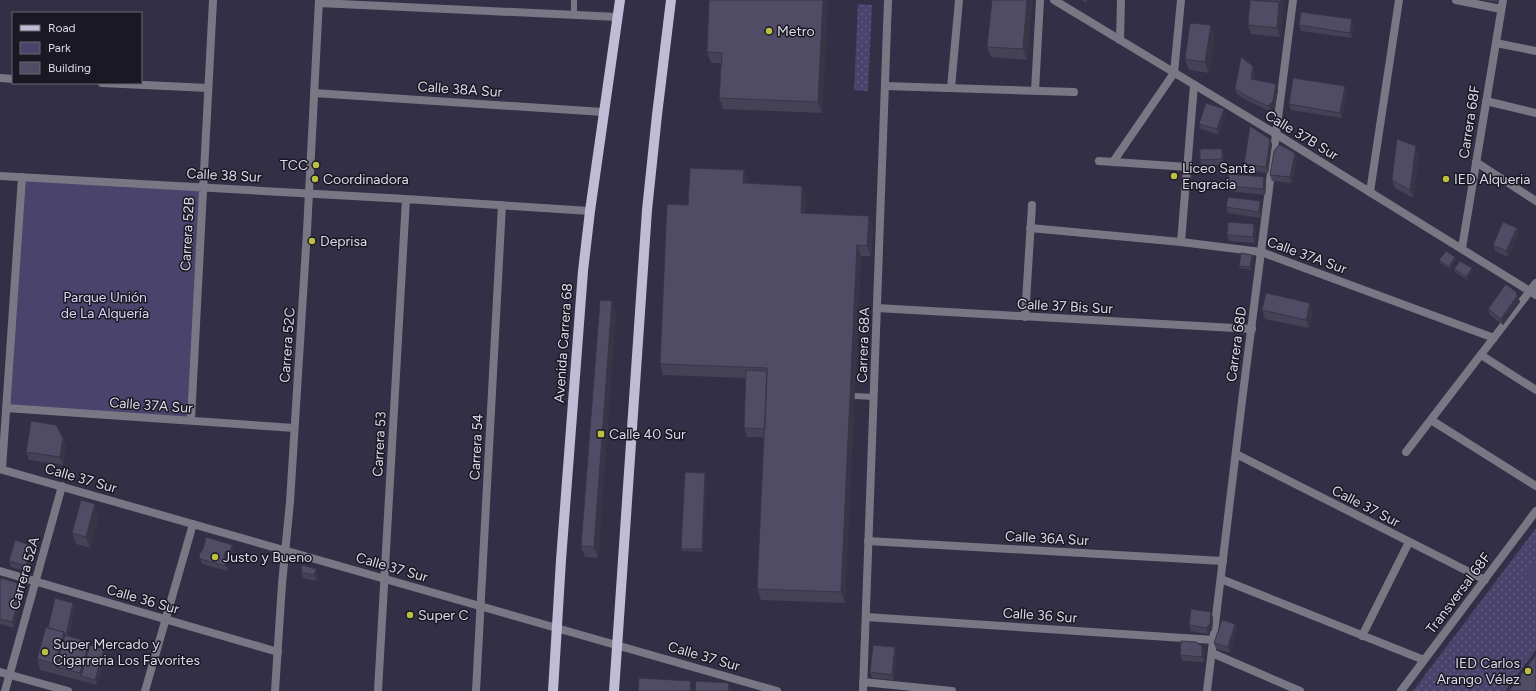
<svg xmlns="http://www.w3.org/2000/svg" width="1536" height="691" font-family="Figtree,sans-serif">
  <defs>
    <pattern id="grass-dots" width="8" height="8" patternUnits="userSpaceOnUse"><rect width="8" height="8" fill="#4a436b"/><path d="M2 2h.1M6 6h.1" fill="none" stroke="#645e80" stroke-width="1.8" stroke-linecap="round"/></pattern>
  </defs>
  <rect width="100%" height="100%" fill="#322f46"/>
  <path fill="url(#grass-dots)" d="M858,4l14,1 -4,86 -14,-1z
    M1536,528v122l-31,41h-92z"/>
  <path fill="#4a436b" d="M24,179l176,12 -11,227 -181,-12z
    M1536,559v26l-12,-9z"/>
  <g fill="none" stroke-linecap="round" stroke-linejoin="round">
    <path stroke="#797784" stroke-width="6" d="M574,14v-14
      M855,396l19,1"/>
    <path stroke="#797784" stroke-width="8" d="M145,691l48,-167"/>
    <path stroke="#797784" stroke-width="8" d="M1456,0l45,9
      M319,3l299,14
      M1120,40l1,-40
      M1496,43l40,8
      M0,78l13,1
      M102,83l106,5
      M885,86l189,6
      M951,88l8,-88
      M1035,91l5,-91
      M314,93l289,19
      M1486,101l50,12
      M1099,161l89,6
      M1113,162l61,-89 7,-73
      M1476,162l60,39
      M0,176l406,23 184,12
      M1370,192l29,-192
      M1030,228l151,14 80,10 233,86
      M1181,242l13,-157
      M1462,248l41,-248
      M877,308l375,21
      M1025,317l7,-112
      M1481,355l55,35
      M6,408l288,20
      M191,420l22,-420
      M1431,420l105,66
      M1406,452l130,-169
      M1236,454l249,126
      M2,469l20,-292
      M868,541l355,20
      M0,571l278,81
      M1221,579l203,81
      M866,617l348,23
      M1362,636l47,-94
      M1212,653l88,38
      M0,672l68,19
      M863,682l89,9
      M378,691l28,-492
      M476,691l26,-486
      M1401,691l135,-180"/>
    <path stroke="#797784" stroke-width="8" d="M1054,0l222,134 260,161
      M0,469l777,222
      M5,691l57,-205
      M275,691l7,-107 8,-82 17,-271 12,-231
      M863,691l25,-691
      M1207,691l35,-290 51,-401"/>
    <path stroke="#bfbcd5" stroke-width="10" d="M553,691l8,-131 22,-289 7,-60 30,-211
      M614,691l33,-481 10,-95 14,-115"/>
  </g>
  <path fill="#454157" d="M828,0l-6,113 -99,-4 -4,-11 2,-35h-10l-4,-11z
    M1032,0l-5,60 -36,-3 -4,-10z
    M1081,0h6v3z
    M1250,0h34l-4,37 -29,-3 -3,-9z
    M1482,0h15v2z
    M1299,25h55l-2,13 -51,-7z
    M1215,36l-6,37 -20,-3 -4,-11z
    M1255,72l-1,7 24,11 -3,17 -5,4 -20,-9 -13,-8 -2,-5z
    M1345,86l2,6 -5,26 -51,-8 -2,-6z
    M1226,115l-7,20 -18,-6 -2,-5z
    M1272,144l-4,29 -21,-3 -3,-6z
    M1222,149l2,6v10h-22l-2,-5z
    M1295,153l2,6 -5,24 -20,-2 -2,-6z
    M1419,154l-6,44 -18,-10 -3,-8z
    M744,170l4,11v2l54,3 4,11 -1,16 68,14 -2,29h-10l-16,347 -84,-3 -4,-11 7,-152h-17l-3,-9 2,-50 -83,-3 -3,-11 28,-159z
    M1264,177l2,6 -1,12 -36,-4 -2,-5z
    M1226,207h36l-1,11 -33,-5z
    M1517,228l2,6 -11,23 -13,-6 -2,-6z
    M1256,229l-1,14 -26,-2 -2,-6z
    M1254,257l-3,13 -11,-2 -1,-2z
    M1455,257l1,3 -6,9 -10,-6 -1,-3z
    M1454,269l19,2 -6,9 -12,-8z
    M1518,297l2,5 -17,23 -13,-10 -2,-6z
    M612,301l4,11 -18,246 -13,-1 -4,-11z
    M1262,310l51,1 -4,17 -44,-9z
    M66,446l-3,19 -34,-5 -3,-8z
    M706,475l-3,77 -21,-1 -1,-2z
    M99,515l-9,33 -14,-4 -4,-11z
    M232,545l2,5 -2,8 -4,-2 -2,4 2,11 -26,-7 -3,-9z
    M35,551l-4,14 -3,4 -3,2 -14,-4 -2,-6z
    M316,569l2,6 -2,6 -13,-3 -2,-6z
    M0,582l25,12 -11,34 -14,-4z
    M73,603l2,5 -6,28 21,9 14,4 2,5 -9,31 -57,-15 -3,-11 11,-31z
    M1211,612l2,6 -1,12 -4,4 -17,-3 -2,-6z
    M1237,629l-7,24 -14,-4 -2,-6z
    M1202,646l3,5 -1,11 -22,-1 -2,-6z
    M897,653l-3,27 -22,-2 -2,-6z"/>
  <path fill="#383547" d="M823,0h5l-6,113 -4,-11z
    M1027,0h5l-5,60 -4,-11z
    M1281,0h3l-4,37 -3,-9 2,-26z
    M1352,19l2,6 -2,13 -2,-5z
    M1211,25l4,11 -6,37 -4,-11z
    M1253,66l2,6 -2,12 -2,-5z
    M1276,84l2,6 -3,17 -5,4 -2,-5z
    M1345,86l2,6 -5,26 -2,-5z
    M1224,109l2,6 -7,20 -2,-6z
    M1270,139l2,5 -4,29 -2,-6z
    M1416,146l3,8 -6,44 -3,-8z
    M1222,149l2,6v10l-2,-6z
    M1295,153l2,6 -5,24 -2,-6z
    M744,170l4,11 -1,13 -4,-11z
    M1264,177l2,6 -1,12 -2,-6z
    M802,186l4,11 -1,27 -4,-11z
    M1260,201l2,6 -1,11 -2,-6z
    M869,216l4,11 -2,29 -4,-10z
    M1254,224l2,5 -1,14 -2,-6z
    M1517,228l2,6 -11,23 -2,-6z
    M857,245l4,11 -16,347 -4,-11z
    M1252,255l2,2 -3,13 -1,-3z
    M1455,257l1,3 -6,9 -1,-2z
    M1472,268l1,3 -6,9 -1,-3z
    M1516,292l4,10 -17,23 -2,-6z
    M612,301l4,11 -18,246 -4,-11z
    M1310,303l3,8 -4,17 -3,-8z
    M63,438l3,8 -3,19 -3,-8z
    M705,473l1,2 -3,77 -1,-3z
    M95,504l4,11 -9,33 -4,-11z
    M232,545l2,5 -2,8 -2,-6z
    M33,546l2,5 -4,14 -3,4 -2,-5z
    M226,551l2,5 -2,4 2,11 -2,-5 -2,-12z
    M316,569l2,6 -2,6 -2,-6z
    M23,589l2,5 -11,34 -2,-6z
    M73,603l2,5 -7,35 -2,-5z
    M1211,612l2,6 -1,12 -4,4 -2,-6z
    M1235,624l2,5 -7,24 -2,-6z
    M64,632l4,11 -12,24 -1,-3z
    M89,642l3,8 -11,26 2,6 -3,-9z
    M1202,646l3,5 -1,11 -2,-5z
    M895,647l2,6 -3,27 -2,-5z
    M104,649l2,5 -9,31 -2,-5z
    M691,681l3,10h-4z
    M729,683l3,8h-4z"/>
  <path fill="#504c65" stroke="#383547" d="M709,0h114l-5,102 -99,-4 3,-45 -15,-1z
    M992,0h35l-4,49 -36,-2z
    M1250,0l29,2 -2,26 -29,-3z
    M1255,0h26l-1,5 -1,-3z
    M1301,12l51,7 -2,14 -51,-8z
    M1190,23l21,2 -6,37 -20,-3z
    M1241,57l12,9 -2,13 25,5 -3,17 -5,5 -20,-9 -13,-8z
    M1293,78l52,8 -5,27 -51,-9z
    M1206,103l18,6 -7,20 -18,-5z
    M1250,126l20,13 -4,28 -22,-3z
    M1397,139l19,7 -6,44 -18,-10z
    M1280,145l15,8 -5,24 -20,-2 4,-24 4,-5z
    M1200,149h22v10l-22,1z
    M690,168l54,2 -1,13 59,3 -1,27 68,3 -2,30 -10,-1 -16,347 -84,-3 10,-221 -107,-4 7,-160 21,1z
    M1229,174l35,3 -1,12 -36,-3z
    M1228,197l32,4 -1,11 -33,-5z
    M1228,222l26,2 -1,13 -26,-2z
    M1503,222l14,6 -11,23 -13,-6z
    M1446,251l9,6 -6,10 -10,-7z
    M1241,253l11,2 -2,12 -11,-1z
    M1460,261l12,7 -6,9 -12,-8z
    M1506,284l10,8 1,4 -16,23 -13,-10z
    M1266,293l44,10 -4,17 -44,-10z
    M600,300l12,1 -18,246 -13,-1z
    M746,370l21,1 -2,58 -21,-1z
    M31,421l25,4 7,13 -3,19 -34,-5z
    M685,472l20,1 -3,76h-21z
    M81,500l14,4 -9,33 -14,-4z
    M206,537l26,8 -2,7 -4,-1 -2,3 2,12 -26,-7 -1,-4 4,-6z
    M15,540l18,6 -4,14 -3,4 -3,1 -14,-4z
    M302,565l14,4 -2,6 -13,-3z
    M1,578l19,6 3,5 -11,33 -12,-3v-37z
    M55,598l18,5 -7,32h-1l-1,-3 -16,-4z
    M1191,609l20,3 -1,12 -4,4 -17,-3z
    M1222,620l13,4 -7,23 -14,-4z
    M46,627l18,5 -9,32 -18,-5z
    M65,635l24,7 -9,31 -24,-6z
    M1181,641l15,1 6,4v11l-22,-2z
    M90,645l14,4 -9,31 -14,-4z
    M873,645l22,2 -3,28 -22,-3z
    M1536,655v36h-27z
    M639,678l52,3 -1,10h-52z
    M696,681l33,2 -1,8h-33z"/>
  <g fill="#bcbf44" stroke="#1a1923" stroke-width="1.5">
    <circle cx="769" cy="31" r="4"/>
    <circle cx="316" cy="165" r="4"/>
    <circle cx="1174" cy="176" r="4"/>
    <circle cx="315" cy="179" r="4"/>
    <circle cx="1446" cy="179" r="4"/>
    <circle cx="312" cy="241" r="4"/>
    <rect x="597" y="430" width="8" height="8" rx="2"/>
    <circle cx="215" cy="557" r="4"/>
    <circle cx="410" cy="615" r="4"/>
    <circle cx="45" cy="652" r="4"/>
    <circle cx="1528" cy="671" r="4"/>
  </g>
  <g text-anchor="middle" stroke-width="3" stroke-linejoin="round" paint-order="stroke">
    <g font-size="14" fill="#dbdae9" stroke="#1a1923" text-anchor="start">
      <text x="777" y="36">Metro</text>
      <text x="308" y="170" text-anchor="end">TCC</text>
      <text x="1182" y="173">Liceo Santa<tspan x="1182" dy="16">Engracia</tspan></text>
      <text x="323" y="184">Coordinadora</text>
      <text x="1454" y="184">IED Alqueria</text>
      <text x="320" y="246">Deprisa</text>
      <text x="609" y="439">Calle 40 Sur</text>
      <text x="223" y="562">Justo y Bueno</text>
      <text x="418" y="620">Super C</text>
      <text x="53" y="649">Super Mercado y<tspan x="53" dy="16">Cigarreria Los Favorites</tspan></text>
      <text x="1520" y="668" text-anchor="end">IED Carlos<tspan x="1520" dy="16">Arango Vélez</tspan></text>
    </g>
    <g font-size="14" fill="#dbdae9" stroke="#1a1923">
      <text transform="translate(460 89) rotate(4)" y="5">Calle 38A Sur</text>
      <text transform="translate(1469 122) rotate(-81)" y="5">Carrera 68F</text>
      <text transform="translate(1302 135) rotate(31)" y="5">Calle 37B Sur</text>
      <text transform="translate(224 175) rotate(3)" y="5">Calle 38 Sur</text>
      <text transform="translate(187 234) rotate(-87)" y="5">Carrera 52B</text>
      <text transform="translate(1307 255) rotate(20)" y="5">Calle 37A Sur</text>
      <text transform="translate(1065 306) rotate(3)" y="5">Calle 37 Bis Sur</text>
      <text transform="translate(563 343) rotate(-86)" y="5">Avenida Carrera 68</text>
      <text transform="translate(1236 344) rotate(-82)" y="5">Carrera 68D</text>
      <text transform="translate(287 345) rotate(-86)" y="5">Carrera 52C</text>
      <text transform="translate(863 345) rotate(-88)" y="5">Carrera 68A</text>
      <text transform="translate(151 405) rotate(4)" y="5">Calle 37A Sur</text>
      <text transform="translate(379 444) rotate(-87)" y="5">Carrera 53</text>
      <text transform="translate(476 447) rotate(-87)" y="5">Carrera 54</text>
      <text transform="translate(81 478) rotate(16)" y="5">Calle 37 Sur</text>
      <text transform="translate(1366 506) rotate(27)" y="5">Calle 37 Sur</text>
      <text transform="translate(1047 538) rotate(3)" y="5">Calle 36A Sur</text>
      <text transform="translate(392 567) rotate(16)" y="5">Calle 37 Sur</text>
      <text transform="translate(24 573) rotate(-74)" y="5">Carrera 52A</text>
      <text transform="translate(1458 593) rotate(-53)" y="5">Transversal 68F</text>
      <text transform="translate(143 599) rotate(16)" y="5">Calle 36 Sur</text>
      <text transform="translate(1040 615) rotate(4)" y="5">Calle 36 Sur</text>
      <text transform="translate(704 656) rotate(16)" y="5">Calle 37 Sur</text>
    </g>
    <g font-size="14" fill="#d8d4f6" stroke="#1a1923">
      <text x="105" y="302">Parque Unión<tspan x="105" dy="16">de La Alquería</tspan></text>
    </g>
  </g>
  <rect x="12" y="12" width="130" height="72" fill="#1a1923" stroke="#676672"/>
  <rect x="20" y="25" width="20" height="6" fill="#bfbcd5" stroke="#676672"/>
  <text x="48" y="32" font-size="12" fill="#dbdae9">Road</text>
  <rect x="20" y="42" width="20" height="12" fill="#4a436b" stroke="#676672"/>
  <text x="48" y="52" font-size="12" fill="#dbdae9">Park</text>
  <rect x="20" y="62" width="20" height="12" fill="#504c65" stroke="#676672"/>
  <text x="48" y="72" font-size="12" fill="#dbdae9">Building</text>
</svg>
